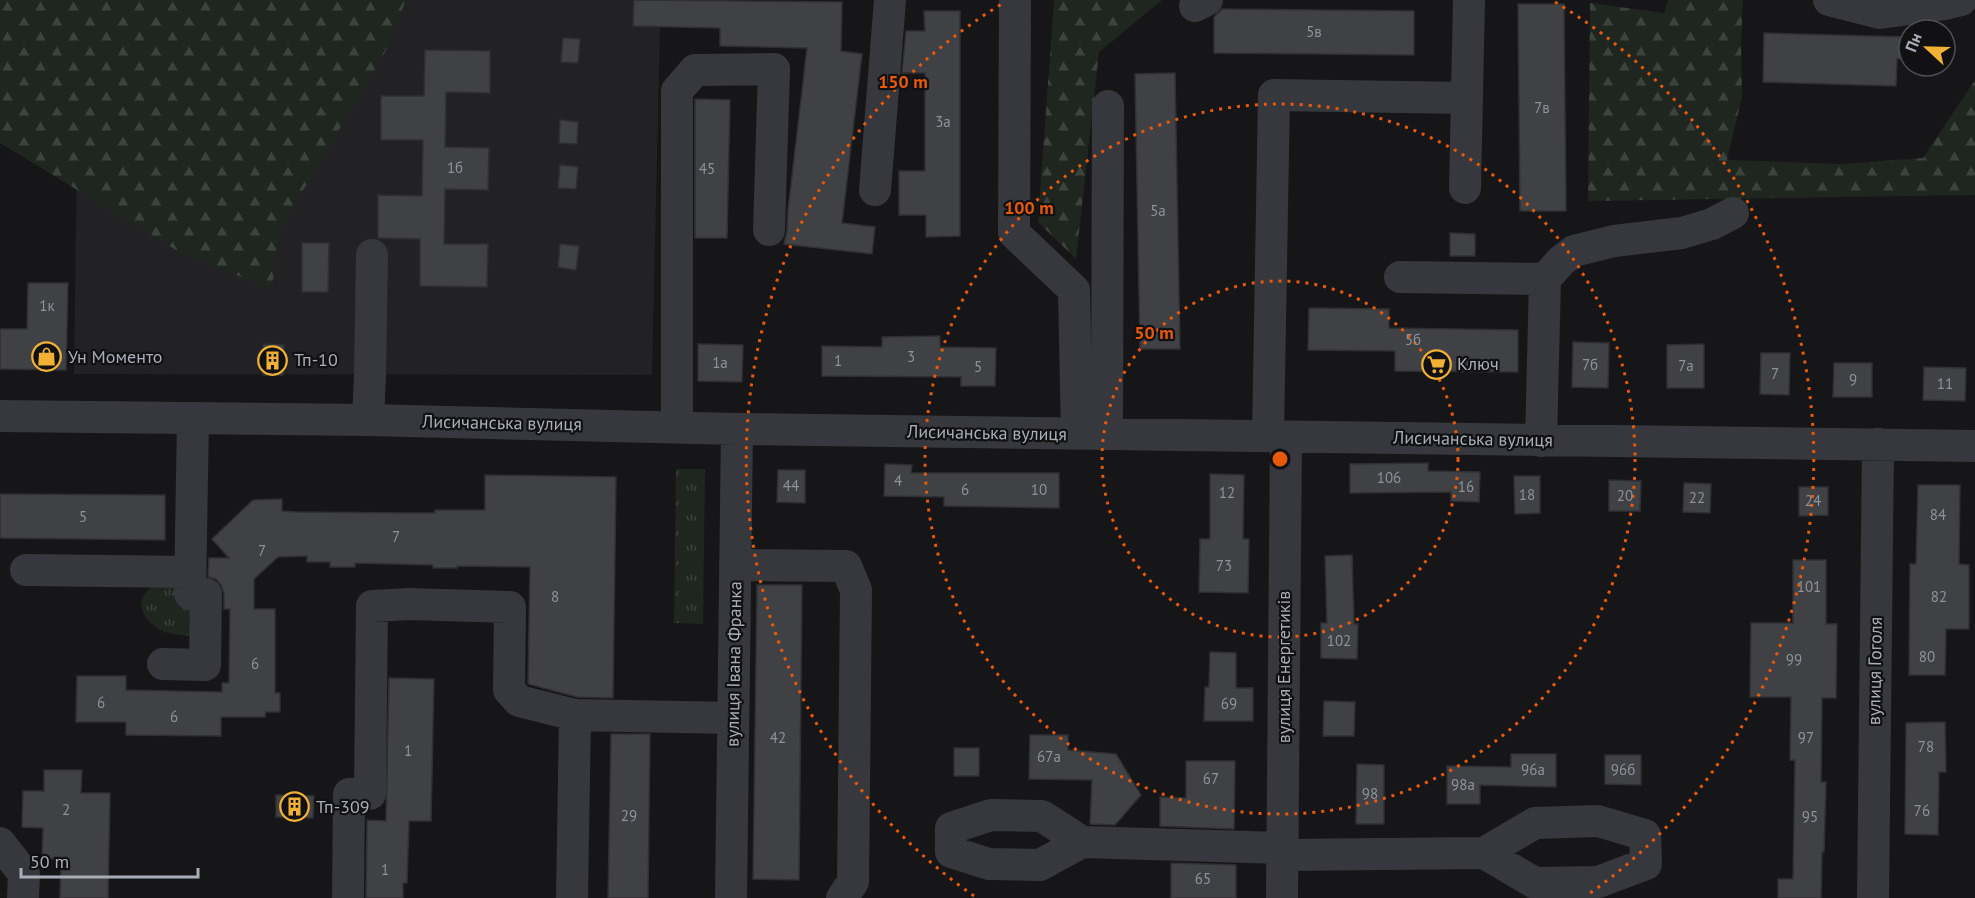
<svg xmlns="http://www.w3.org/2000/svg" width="1975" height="898" font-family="'PT Sans',sans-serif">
  <defs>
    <pattern id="grass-tufts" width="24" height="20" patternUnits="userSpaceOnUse" patternTransform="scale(1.5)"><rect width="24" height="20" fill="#1e261f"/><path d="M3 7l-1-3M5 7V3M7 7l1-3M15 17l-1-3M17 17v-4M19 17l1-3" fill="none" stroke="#3c433d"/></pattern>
    <pattern id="forest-firs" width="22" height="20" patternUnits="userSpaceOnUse" patternTransform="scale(1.5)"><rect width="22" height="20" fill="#1e261f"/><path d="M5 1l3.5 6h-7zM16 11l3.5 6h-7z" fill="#3c433d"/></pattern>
  </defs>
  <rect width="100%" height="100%" fill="#161618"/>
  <path fill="#222225" d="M79,0h554l27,27 -8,348 -578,-1z"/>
  <path fill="url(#grass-tufts)" d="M676,469h29l-2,155 -29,-1z
    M161,583l6,1 21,13 9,39c-10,0 -20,-1 -29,-3 -27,-9 -40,-39 -7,-50z"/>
  <path fill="url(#forest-firs)" d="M0,0h406l-20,50 -108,183 -6,56 -91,-36 -181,-110z
    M1054,0h108l-63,52 -23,207 -38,-37z
    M1668,0h75l-2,41 1,56 -15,63 114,4 82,-6 52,-78v115l-387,6 2,-198 74,10z"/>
  <path fill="#404145" stroke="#303034" stroke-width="1.5" d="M634,0l208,2 -1,49 21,3 -20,169 33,4 -3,27 -88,-10 3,-13 1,-21 19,-162 -87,-2v-18l-87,-2z
    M1518,4h46l2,207h-46z
    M1222,9l192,2v44l-200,-2v-36z
    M924,11h36v225l-34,1v-22h-27v-44h26v-98h-23l4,-42h19z
    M1764,33l145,4v22h-12l-1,27 -133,-4z
    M563,38l17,1 -2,24 -17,-1z
    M425,50l65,1v42l-44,-1 -1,55 44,1 -1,42 -43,-1 -1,55h44l-1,43 -67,-1v-47l-42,-1v-43l44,1 1,-56h-42v-44h43z
    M1175,73l5,276h-40l-5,-275z
    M695,99l35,1 -3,138h-32z
    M560,120l18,2 -1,22 -18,-1z
    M560,165l18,2 -2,22 -18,-1z
    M1450,233l25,1v22h-25z
    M302,243h27l-1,49h-26z
    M560,244l19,2 -3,24 -18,-3z
    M28,283h40l-2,87 -66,-1v-40h27z
    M1309,308l80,1v19l129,2v42l-123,-1v-20l-87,-1z
    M940,336v11l56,1 -1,38h-34v-9l-139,-1v-30l60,1v-10z
    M1573,342l36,1 -1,45 -36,-1z
    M263,344l21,1 -1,30h-20z
    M698,344l45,1 -1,37 -44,-1z
    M1704,344v44h-37v-43z
    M1761,353h29l-1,42 -29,-1z
    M1834,363h38v34h-39z
    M1924,367l42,1 -1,33 -42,-1z
    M1428,463v8l52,1 -1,30 -28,-1v-9l-101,1v-29z
    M885,464l27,1 -1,8h148v35l-115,-2v-9l-60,-1z
    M778,470h27v33l-28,-1z
    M1210,474l34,1 -1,64h6l-1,54 -49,-1 1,-53h10z
    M485,475l131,2 -3,221 -36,-1 -49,-13 2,-117 -73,-1v2h-24v-3l-78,-2v4h-25v-5h-23v-6l-29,1 -24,22v30h21v84h5v19h-14l-1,5h-44v19l-95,-1v-13h-50l1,-46h49v14l96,2v-9h7l1,-74h-6v-15l-3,-9 -5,-6 -8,-2 1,-19h20l-17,-19 41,-39 29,-1v12l14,1 111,1h28v-3h50z
    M1514,476h26v37l-25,1z
    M1609,480l32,1 -1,30h-31z
    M1684,483l27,1 -1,29 -27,-1z
    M1918,485h42l-1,79 10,1v64h-23l-1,46h-36l1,-111h6z
    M1799,487h29v28l-29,1z
    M0,494l165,1v45l-165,-2z
    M1352,555l2,69h4l-1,35 -36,-1v-35h6l-2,-67z
    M1793,560h33v64h11l-1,74h-14l-1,84h5l-2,70h-2l-1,46h-43v-19h15l2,-119h-5l1,-63h-41l1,-74h42z
    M757,585h45l-3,295 -46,-1z
    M1210,652l26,1v35h17v33h-49l1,-34h4z
    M389,678l45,1 -3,142h-22l-2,62h-4v15h-37l1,-78 19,1z
    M1324,701l31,1 -1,34h-31z
    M1945,722l1,50h-7l-1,63 -33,-1 1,-111z
    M611,734h39l-2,164h-40z
    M1030,735h38v15l48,4 25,41 -26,30 -25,-1 2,-44 -63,-1z
    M954,748h25v28h-25z
    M1511,754h45v33l-76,-2v19h-33v-38l64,1z
    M1605,755h36v30l-36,-1z
    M1186,761h49l-1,68 -74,-3v-29l26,1z
    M1357,764l27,1v59h-28z
    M44,770h38l-1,23h29l-2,105h-48l1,-39h-19l1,-31 -21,-1 1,-36h21z
    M276,795l38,1 -1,22 -37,-1z
    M1171,863l65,2v33h-65z"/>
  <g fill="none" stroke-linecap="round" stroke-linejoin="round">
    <path stroke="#37383d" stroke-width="32" d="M1829,0l51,13 65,-9 16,-4
      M1015,2l-1,231 60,57 3,144
      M1195,6l12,-6
      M1465,188l4,-188
      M875,190l15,-190
      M1400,277l145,2 -4,162
      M1545,279l16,-18 13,-10 40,-10 68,-8 30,-9 21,-11
      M0,416l368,4 369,9 1238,17
      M368,420l2,-45 2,-120
      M677,427v-336l18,-21 79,-1 -5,161
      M1107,434l1,-328
      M1268,436l6,-341 193,3
      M735,565l111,1 10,24 -3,292 -11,16
      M26,570l164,2
      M163,664l42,1 1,-71h-16l3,-176
      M1082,842l-40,-26 -51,-1 -40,13v24l38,12 51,1 42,-23 201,6
      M0,843l24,31 -1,24
      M1283,855l201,-2 51,-30 63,-2 47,14 1,29 -48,18 -63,1 -51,-30
      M348,898l1,-104h21l2,-188 37,-2 101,3 -1,83 10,11 56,14 158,3
      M572,898l3,-183
      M731,898l6,-469
      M1282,898l4,-461
      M1873,898l5,-454"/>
  </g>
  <g fill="none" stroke="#e8590c" stroke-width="3" stroke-dasharray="3 6">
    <circle cx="1280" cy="459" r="178"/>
    <circle cx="1280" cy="459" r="355"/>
    <path d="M974 896A533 533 0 0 1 1005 2M1555 2A533 533 0 0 1 1586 896"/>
  </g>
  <defs>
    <symbol id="shop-ring" viewBox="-11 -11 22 22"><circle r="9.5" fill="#111113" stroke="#f2b134" stroke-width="1.5"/><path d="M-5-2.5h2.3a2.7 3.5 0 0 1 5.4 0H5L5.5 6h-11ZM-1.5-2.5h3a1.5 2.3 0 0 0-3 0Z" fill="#f2b134"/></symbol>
    <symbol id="building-ring" viewBox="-11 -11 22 22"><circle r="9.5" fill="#111113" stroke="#f2b134" stroke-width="1.5"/><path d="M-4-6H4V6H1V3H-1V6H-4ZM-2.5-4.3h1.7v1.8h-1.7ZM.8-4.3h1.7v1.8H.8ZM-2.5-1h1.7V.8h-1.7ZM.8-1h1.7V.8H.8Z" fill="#f2b134"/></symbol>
    <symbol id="supermarket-ring" viewBox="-11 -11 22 22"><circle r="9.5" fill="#111113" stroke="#f2b134" stroke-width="1.5"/><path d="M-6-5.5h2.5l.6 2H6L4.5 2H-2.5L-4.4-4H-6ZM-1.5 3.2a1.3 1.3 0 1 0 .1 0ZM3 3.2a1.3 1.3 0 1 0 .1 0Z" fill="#f2b134"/></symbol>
  </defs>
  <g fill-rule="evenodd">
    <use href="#shop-ring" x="30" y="340" width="33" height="33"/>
    <use href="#building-ring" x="256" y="344" width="33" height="33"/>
    <use href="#supermarket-ring" x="1420" y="348" width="33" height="33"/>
    <use href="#building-ring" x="278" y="790" width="33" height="33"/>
  </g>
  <g text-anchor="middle" stroke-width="4.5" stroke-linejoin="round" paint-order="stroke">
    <g font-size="15" fill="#8e929b">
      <text x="1314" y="37">5в</text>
      <text x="1542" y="113">7в</text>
      <text x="943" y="127">3а</text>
      <text x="455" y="173">1б</text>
      <text x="707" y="174">45</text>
      <text x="1158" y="216">5а</text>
      <text x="47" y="311">1к</text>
      <text x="1413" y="345">5б</text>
      <text x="911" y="362">3</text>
      <text x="838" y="366">1</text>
      <text x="720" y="368">1а</text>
      <text x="1590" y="370">7б</text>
      <text x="1686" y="371">7а</text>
      <text x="978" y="372">5</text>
      <text x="1775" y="379">7</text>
      <text x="1853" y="385">9</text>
      <text x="1945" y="389">11</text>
      <text x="1389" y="483">106</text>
      <text x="898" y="486">4</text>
      <text x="791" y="491">44</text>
      <text x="1466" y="492">16</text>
      <text x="965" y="495">6</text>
      <text x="1039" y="495">10</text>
      <text x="1227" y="498">12</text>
      <text x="1527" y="500">18</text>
      <text x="1625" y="501">20</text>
      <text x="1697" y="503">22</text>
      <text x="1813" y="506">24</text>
      <text x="1938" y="520">84</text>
      <text x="83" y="522">5</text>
      <text x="396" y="542">7</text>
      <text x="262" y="556">7</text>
      <text x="1224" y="571">73</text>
      <text x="1809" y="592">101</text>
      <text x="555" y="602">8</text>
      <text x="1939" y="602">82</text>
      <text x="1339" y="646">102</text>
      <text x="1927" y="662">80</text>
      <text x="1794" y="665">99</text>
      <text x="255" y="669">6</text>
      <text x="101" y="708">6</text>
      <text x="1229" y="709">69</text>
      <text x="174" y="722">6</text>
      <text x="778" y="743">42</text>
      <text x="1806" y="743">97</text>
      <text x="1926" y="752">78</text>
      <text x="408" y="756">1</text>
      <text x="1049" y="762">67а</text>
      <text x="1533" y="775">96а</text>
      <text x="1623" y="775">96б</text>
      <text x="1211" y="784">67</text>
      <text x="1463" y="790">98а</text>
      <text x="1370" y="799">98</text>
      <text x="66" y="815">2</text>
      <text x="1922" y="816">76</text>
      <text x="629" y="821">29</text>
      <text x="1810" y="822">95</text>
      <text x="385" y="875">1</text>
      <text x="1203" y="884">65</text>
    </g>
    <g font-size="18" fill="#a8adb8" stroke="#111113" text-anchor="start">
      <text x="68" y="363">Ун Моменто</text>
      <text x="294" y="366">Тп-10</text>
      <text x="1457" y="370">Ключ</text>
      <text x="316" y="813">Тп-309</text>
    </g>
    <g font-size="18" fill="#a8adb8" stroke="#111113">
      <text transform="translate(502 423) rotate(1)" y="6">Лисичанська вулиця</text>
      <text transform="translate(987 433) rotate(1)" y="6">Лисичанська вулиця</text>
      <text transform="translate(1473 439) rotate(1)" y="6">Лисичанська вулиця</text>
      <text transform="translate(734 664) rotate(-89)" y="6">вулиця Івана Франка</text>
      <text transform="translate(1284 667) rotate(-90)" y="6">вулиця Енергетиків</text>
      <text transform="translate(1875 671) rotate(-89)" y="6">вулиця Гоголя</text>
    </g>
  </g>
  <circle cx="1280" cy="459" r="9" fill="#e8590c" stroke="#111113" stroke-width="3"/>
  <g font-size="18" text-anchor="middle" font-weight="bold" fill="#e8590c" stroke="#111113" stroke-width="4.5" stroke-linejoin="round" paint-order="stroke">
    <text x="903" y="88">150 m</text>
    <text x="1029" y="214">100 m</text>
    <text x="1154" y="339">50 m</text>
  </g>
  <g transform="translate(1927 48) rotate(292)"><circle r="28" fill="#111113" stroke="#4d4f55" stroke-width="1.5"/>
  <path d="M0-4.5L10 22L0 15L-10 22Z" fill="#f2b134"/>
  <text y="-9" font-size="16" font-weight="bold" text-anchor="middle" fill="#a8adb8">Пн</text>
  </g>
  <path d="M21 868v9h177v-9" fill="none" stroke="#a8adb8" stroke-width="3"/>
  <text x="30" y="868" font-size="18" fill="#a8adb8" stroke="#111113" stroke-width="4.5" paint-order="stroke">50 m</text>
</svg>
